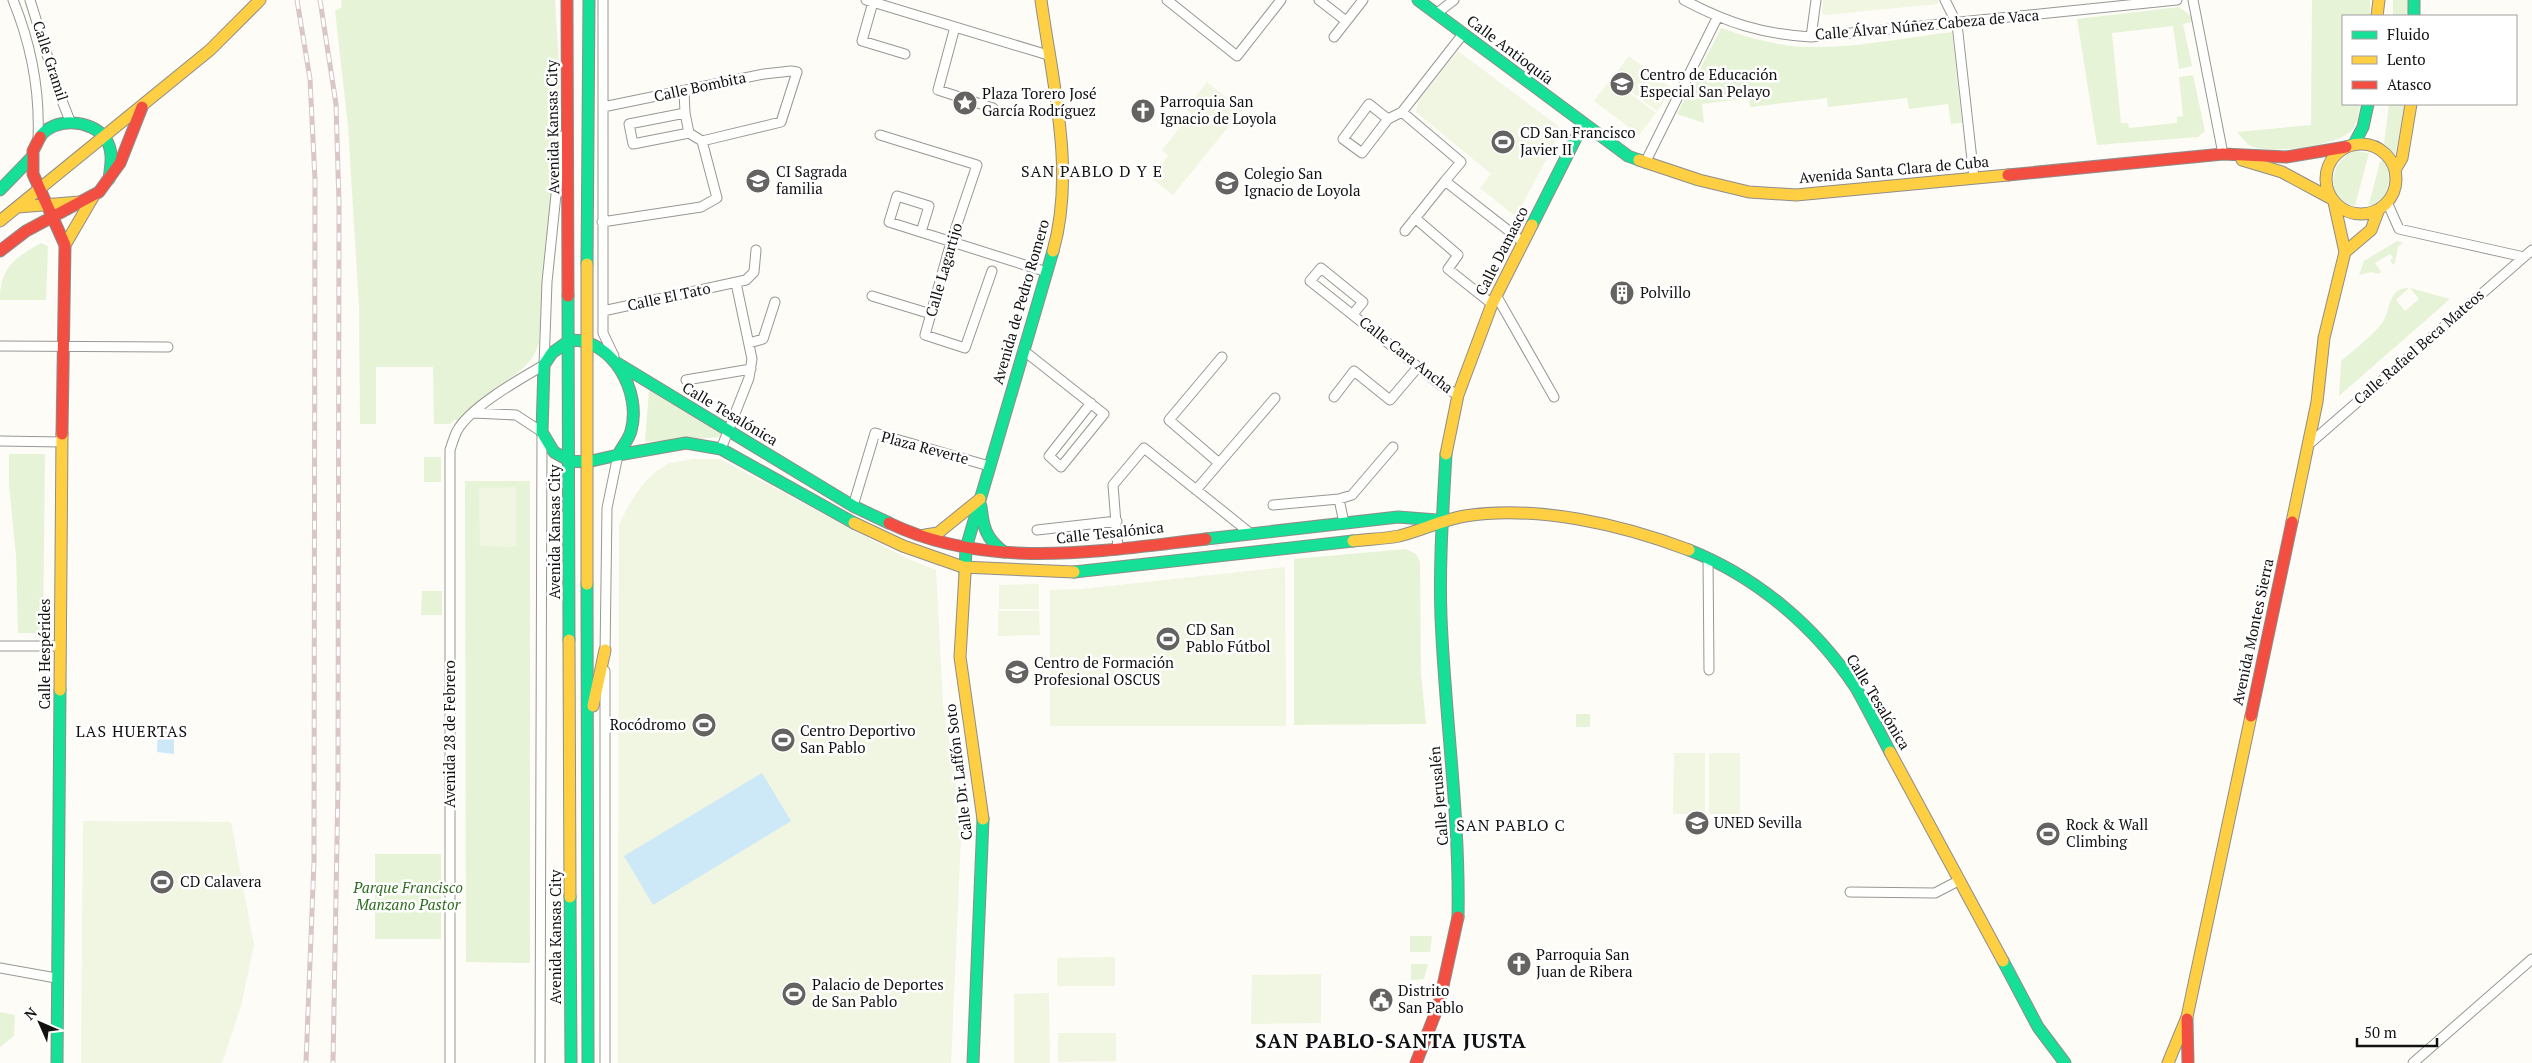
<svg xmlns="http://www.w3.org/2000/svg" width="2532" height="1063" font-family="'PT Serif',serif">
  <rect width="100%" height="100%" fill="#fdfcf7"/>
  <path fill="#e7f3d7" d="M341,0h214l5,79 -21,264c-8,26 -29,34 -49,49 -12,8 -22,18 -33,29l-2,-2 -5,5h-16l-1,-57h-57v57h-16l-1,-118 -11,-180 -13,-115 7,-4z
    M2312,0h58v16h-27v88h17c-1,9 -2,18 -8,26 -13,16 -82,25 -101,16 -5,-2 -10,-10 -14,-14l74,-7z
    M2393,0h16v16h-16z
    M2179,7l12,9 1,6 -9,2 9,42 -13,3 -6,-43 -61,7 9,90h7l1,5 48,-5v-6l6,-1 -4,-39 14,-2 12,56 -7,6 -101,8 -20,-126z
    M1721,28c23,8 46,15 70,18 49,5 112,-8 161,-14l10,91 -11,1 -3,-20 -39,5 -2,-11 -79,9 -1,-9 -77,9 -1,-9 -47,6 2,19 -27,-9z
    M2389,104h16l-10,51 -11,-11z
    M2355,151l14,2 -14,53c-32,-6 -26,-46 0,-55z
    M2383,160c11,19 7,36 -12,46l-2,-2 11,-42z
    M2397,241l6,2 -5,4 -3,16 -2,2 -3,-5 3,-2 -3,-4 -15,9 6,9 -2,2 -8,-2 -12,3 5,-14z
    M41,243l7,3 -2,54h-46c0,-33 15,-42 41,-57z
    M2409,288l-13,12 9,11 14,-12 -9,-11 40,11 -111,97 2,-35c14,-12 30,-24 41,-38 9,-11 5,-36 27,-35z
    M649,390l67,38 7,9 -78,5z
    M9,454h36l-2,179h-25l-2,-77 -7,-71z
    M424,457h17v25h-17z
    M465,481h65v482l-64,-1z
    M1406,549l10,5 4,8 1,112 5,50 -132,1v-166z
    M422,591h20v24h-21z
    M1576,714h14v13h-14z
    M375,854h66v85h-66z
    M1410,936h22l-2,16h-20z
    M1411,964h17l-4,15 -13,1z
    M0,1012l15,3 -1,21 -14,11z"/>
  <path fill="#f0f6e1" d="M1823,0h115l1,1 -2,3 -112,11 -3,-2z
    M1458,51l100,75 3,5 -45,86 -36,-29 11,-14 -75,-62 2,-11z
    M1629,56l44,33 -16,22 -45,-33z
    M1611,79l45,34 -17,22 -45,-34z
    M1207,82l35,28 -69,85 -22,-17 17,-22 -6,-6 29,-36 -5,-5z
    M692,459h28l186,99 30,12 7,135 12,70 6,64 -10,224h-333l1,-538c10,-22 25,-49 49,-61 7,-3 16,-3 24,-5z
    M516,487v60l-36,-1 -1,-58z
    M1285,567l1,159h-236v-136l31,-1z
    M1039,584v25h-40v-24z
    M998,611h41l1,24 -42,1z
    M1674,753h31v61h-32z
    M1709,753h31v61h-31z
    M83,821l148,1 23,123 -13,61 -19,57h-141z
    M1115,957v29h-58v-28z
    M1321,974v49l-70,1 1,-49z
    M1049,993l1,70h-36v-69z
    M1058,1033h58v28l-58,1z"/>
  <path fill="#cde8f7" d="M158,728h16v26l-17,-2z
    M762,773l29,48 -138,84 -29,-49z"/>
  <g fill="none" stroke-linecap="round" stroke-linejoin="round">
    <defs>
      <path id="street" d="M13,0c18,44 27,92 25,139
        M30,0l29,93 11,28
        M603,0v333l11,23
        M866,0l182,55
        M1167,0l70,56 44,-56
        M1319,0l27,21
        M1684,0c43,23 78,34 127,37l366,-37
        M1945,0l12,24 17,154
        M2193,0l30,154
        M873,2l-11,39 43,13
        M1436,14l18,-14
        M955,27l-17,63 55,18
        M1334,37l29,-37
        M1811,37l5,-37
        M684,91l1,22
        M603,107l161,-33 27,-3 6,1 -16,50 -79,19 -13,-8
        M1402,112l59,50 -16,19 78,61
        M685,113l4,20 -56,11 -4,-20z
        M1388,119l-19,-15 -26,35 19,14 26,-34 14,-7 61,-78
        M880,135l97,30 -26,77 -26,93 40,13 27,-77
        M1645,163l72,-145
        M2387,202l12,27 125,28
        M1415,218l43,37 -10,14 44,35
        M602,222l99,-15 16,-9 -15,-57
        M1405,231l40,-50
        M921,232l8,-26 -32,-10 -8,26 158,50
        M1496,295l58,102
        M872,296l59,18
        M603,311l143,-31 8,-8 2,-22
        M1353,314l10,-12 -42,-34 -11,13 132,105 16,9
        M749,343l14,-4 12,-37
        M0,346l168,1
        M1023,350l81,64 -43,53 -12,-11 42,-53
        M686,380l65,-11
        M1334,397l20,-26 36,29 28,-33
        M474,413l42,2 26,17 -2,631
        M0,441l62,1
        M2308,445l224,-195
        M721,449l28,-71 3,-19 -16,-76
        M1219,463l-50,-43 53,-63
        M1196,490l79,-92
        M1339,499l13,-4 41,-48
        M1273,505l66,-6 5,24
        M853,506l22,-73 114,33
        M1037,530l80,-9
        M1118,549l-5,-64 31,-37 106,85
        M1708,558l1,112
        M0,646h59
        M605,655l2,-147 11,-53
        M1850,892l85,1 25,-13
        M0,968l56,10
        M450,1063v-613c2,-6 4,-13 7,-19 13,-24 63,-52 87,-66l3,-83 15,-146
        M605,1063v-392
        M2413,1063l119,-104"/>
      <path id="fast" d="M1418,0l210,156 11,4
        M2414,0v16
        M40,137c13,-20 51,-18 65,1 9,12 6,27 4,41
        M2354,144l9,-17 5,-23
        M0,190l32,-33
        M1532,225l51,-101
        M587,264l2,-264
        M568,296l1,344
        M570,340c43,-1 72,52 61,91 -2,8 -9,16 -13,24l-31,7 -17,-1 -16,-9 -12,-20 2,-67 8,-12z
        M617,363l236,143 36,17
        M1446,454c-3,55 -7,109 -5,163 4,100 19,199 17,300
        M618,455l68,-12 35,6 133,74
        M981,506c2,21 5,33 23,46
        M1206,539l192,-22 39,3
        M1689,550c68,27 127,77 167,138 12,21 23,43 34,64
        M1074,572l279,-31
        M965,573l1,-25 87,-297
        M587,584l1,479
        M570,897l1,166
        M2003,961l35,66 27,36
        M57,1063l3,-373
        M973,1063l10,-244"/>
      <path id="slow" d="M1041,0c11,81 35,171 12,251
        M2377,16l2,-16
        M2326 179a35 35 0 1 1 70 0a35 35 0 1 1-70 0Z
        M1639,160l60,20 50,12 47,3 212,-20
        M2242,160l40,12 50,27
        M2395,170l7,-12 9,-54
        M18,207l62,-5
        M0,221l210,-171 50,-50
        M65,245l28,-48
        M2345,252l26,-22 8,-21
        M1446,454l12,-59 34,-91 40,-79
        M2292,522l25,-120 7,-64 21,-86 -11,-50
        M854,523l49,23 60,21 111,5
        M925,535l13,-2 42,-34
        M1353,541c15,-2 31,-2 46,-5 22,-5 42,-16 66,-20 73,-11 155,8 224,34
        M965,573l-5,84 23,162
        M587,584v-320
        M569,640l1,257
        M60,690l2,-256
        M593,706l12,-56
        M1890,752l113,209
        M2168,1063l19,-46 64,-301"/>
      <path id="jam" d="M567,0l1,296
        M40,137l-7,14v23l32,71 -3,189
        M2008,175l215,-21 63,3 60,-10
        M0,251l26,-20 73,-39 21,-29 22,-56
        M889,523c100,48 212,28 317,16
        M2251,716l41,-194
        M2187,1019l1,44
        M1416,1063l23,-59 19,-87"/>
    </defs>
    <use href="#street" stroke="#979795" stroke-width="11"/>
    <use href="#fast" stroke="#8e8d8b" stroke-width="13"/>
    <use href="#slow" stroke="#8e8d8b" stroke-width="13"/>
    <use href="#jam" stroke="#8e8d8b" stroke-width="13"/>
    <use href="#street" stroke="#fffffe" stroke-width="9"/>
    <use href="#fast" stroke="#16e098" stroke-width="11"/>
    <use href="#slow" stroke="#ffcf43" stroke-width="11"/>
    <use href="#jam" stroke="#f24e42" stroke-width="11"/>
    <defs>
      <path id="rail" d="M297,0l13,79 5,101 -1,681 -8,202
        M320,0l16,104 3,99 -1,583 -5,277"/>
    </defs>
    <use href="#rail" stroke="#d9c6c7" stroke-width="5"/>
    <use href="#rail" stroke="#fff" stroke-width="3" stroke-dasharray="9" stroke-linecap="butt"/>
  </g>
  <defs>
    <symbol id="school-disc" viewBox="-11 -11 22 22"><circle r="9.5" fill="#646362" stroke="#fff"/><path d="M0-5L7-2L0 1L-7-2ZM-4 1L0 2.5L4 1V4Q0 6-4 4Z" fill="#fff"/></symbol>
    <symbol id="sight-disc" viewBox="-11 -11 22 22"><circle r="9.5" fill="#646362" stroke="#fff"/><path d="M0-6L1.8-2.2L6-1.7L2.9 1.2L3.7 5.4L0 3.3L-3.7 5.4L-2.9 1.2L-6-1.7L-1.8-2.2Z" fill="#fff"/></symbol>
    <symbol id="church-disc" viewBox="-11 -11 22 22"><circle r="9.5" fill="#646362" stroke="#fff"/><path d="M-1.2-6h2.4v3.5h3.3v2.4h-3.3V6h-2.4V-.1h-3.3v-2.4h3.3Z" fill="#fff"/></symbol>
    <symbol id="stadium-disc" viewBox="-11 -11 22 22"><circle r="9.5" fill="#646362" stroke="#fff"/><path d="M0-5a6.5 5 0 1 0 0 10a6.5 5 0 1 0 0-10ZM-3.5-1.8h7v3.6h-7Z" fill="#fff"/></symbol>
    <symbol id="building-disc" viewBox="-11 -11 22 22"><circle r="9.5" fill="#646362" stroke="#fff"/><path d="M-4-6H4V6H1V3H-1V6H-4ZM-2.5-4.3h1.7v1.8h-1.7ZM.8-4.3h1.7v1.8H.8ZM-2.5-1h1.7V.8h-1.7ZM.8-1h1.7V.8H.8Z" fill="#fff"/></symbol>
    <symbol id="university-disc" viewBox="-11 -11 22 22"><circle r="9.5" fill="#646362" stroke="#fff"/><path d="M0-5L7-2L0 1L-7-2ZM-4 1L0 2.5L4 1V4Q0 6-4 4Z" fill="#fff"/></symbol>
    <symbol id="civic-disc" viewBox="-11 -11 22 22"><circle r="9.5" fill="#646362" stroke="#fff"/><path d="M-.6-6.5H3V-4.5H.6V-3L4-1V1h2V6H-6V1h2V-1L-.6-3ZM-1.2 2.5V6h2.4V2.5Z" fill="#fff"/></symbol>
  </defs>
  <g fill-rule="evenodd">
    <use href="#school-disc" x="1608" y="70" width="28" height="28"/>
    <use href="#sight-disc" x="951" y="89" width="28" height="28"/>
    <use href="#church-disc" x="1129" y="97" width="28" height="28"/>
    <use href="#stadium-disc" x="1489" y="128" width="28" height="28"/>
    <use href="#school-disc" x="744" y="167" width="28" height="28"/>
    <use href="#school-disc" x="1213" y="169" width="28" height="28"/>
    <use href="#building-disc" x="1608" y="279" width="28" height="28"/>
    <use href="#stadium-disc" x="1154" y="625" width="28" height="28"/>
    <use href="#university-disc" x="1003" y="658" width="28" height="28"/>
    <use href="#stadium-disc" x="690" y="711" width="28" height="28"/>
    <use href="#stadium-disc" x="769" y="726" width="28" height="28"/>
    <use href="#university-disc" x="1683" y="809" width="28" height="28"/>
    <use href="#stadium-disc" x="2034" y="820" width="28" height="28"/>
    <use href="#stadium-disc" x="148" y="868" width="28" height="28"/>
    <use href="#church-disc" x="1505" y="950" width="28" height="28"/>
    <use href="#stadium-disc" x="780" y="980" width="28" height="28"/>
    <use href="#civic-disc" x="1367" y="986" width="28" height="28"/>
  </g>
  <g text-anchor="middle" stroke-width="5" stroke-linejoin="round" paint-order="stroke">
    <g font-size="15" fill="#111" stroke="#fff">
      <text transform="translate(1927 25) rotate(-5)" y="5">Calle Álvar Núñez Cabeza de Vaca</text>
      <text transform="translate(1510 50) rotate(37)" y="5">Calle Antioquía</text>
      <text transform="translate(50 61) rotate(72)" y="5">Calle Gramil</text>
      <text transform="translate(700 87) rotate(-12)" y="5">Calle Bombita</text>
      <text transform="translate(553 127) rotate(-91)" y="5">Avenida Kansas City</text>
      <text transform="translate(1894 170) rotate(-5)" y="5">Avenida Santa Clara de Cuba</text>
      <text transform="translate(1502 251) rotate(-63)" y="5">Calle Damasco</text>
      <text transform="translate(944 270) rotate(-74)" y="5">Calle Lagartijo</text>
      <text transform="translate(669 297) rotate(-12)" y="5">Calle El Tato</text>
      <text transform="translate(1021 302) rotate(-74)" y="5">Avenida de Pedro Romero</text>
      <text transform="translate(2419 347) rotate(-41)" y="5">Calle Rafael Beca Mateos</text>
      <text transform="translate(1406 355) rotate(38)" y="5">Calle Cara Ancha</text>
      <text transform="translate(730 414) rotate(31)" y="5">Calle Tesalónica</text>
      <text transform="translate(925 448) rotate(15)" y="5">Plaza Reverte</text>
      <text transform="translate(555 532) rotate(-90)" y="5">Avenida Kansas City</text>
      <text transform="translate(1110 533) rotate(-6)" y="5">Calle Tesalónica</text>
      <text transform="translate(2253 632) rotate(-78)" y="5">Avenida Montes Sierra</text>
      <text transform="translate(45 654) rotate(-90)" y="5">Calle Hespérides</text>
      <text transform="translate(1878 702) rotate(59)" y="5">Calle Tesalónica</text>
      <text transform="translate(450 734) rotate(-90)" y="5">Avenida 28 de Febrero</text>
      <text transform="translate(959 772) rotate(-97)" y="5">Calle Dr. Laffón Soto</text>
      <text transform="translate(1439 796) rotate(-95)" y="5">Calle Jerusalén</text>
      <text transform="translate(556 937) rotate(-90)" y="5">Avenida Kansas City</text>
    </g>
    <g font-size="15" fill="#111" stroke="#fff" text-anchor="start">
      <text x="1640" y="80">Centro de Educación<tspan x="1640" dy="17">Especial San Pelayo</tspan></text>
      <text x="982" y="99">Plaza Torero José<tspan x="982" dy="17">García Rodríguez</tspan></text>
      <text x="1160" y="107">Parroquia San<tspan x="1160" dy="17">Ignacio de Loyola</tspan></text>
      <text x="1520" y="138">CD San Francisco<tspan x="1520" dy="17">Javier II</tspan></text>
      <text x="776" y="177">CI Sagrada<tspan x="776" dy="17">familia</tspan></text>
      <text x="1244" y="179">Colegio San<tspan x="1244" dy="17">Ignacio de Loyola</tspan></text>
      <text x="1640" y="298">Polvillo</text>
      <text x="1186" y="635">CD San<tspan x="1186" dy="17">Pablo Fútbol</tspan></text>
      <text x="1034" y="668">Centro de Formación<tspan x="1034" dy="17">Profesional OSCUS</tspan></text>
      <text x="686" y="730" text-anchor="end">Rocódromo</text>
      <text x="800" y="736">Centro Deportivo<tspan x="800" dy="17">San Pablo</tspan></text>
      <text x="1714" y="828">UNED Sevilla</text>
      <text x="2066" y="830">Rock &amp; Wall<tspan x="2066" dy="17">Climbing</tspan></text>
      <text x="180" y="887">CD Calavera</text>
      <text x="1536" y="960">Parroquia San<tspan x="1536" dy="17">Juan de Ribera</tspan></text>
      <text x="812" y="990">Palacio de Deportes<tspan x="812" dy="17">de San Pablo</tspan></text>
      <text x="1398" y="996">Distrito<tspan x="1398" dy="17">San Pablo</tspan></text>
    </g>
    <g font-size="15" font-style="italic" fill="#2f6b1f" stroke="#fff">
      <text x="408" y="893">Parque Francisco<tspan x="408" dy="17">Manzano Pastor</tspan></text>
    </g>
    <g font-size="16" letter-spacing="1" fill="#111" stroke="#fff">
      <text x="1092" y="177">SAN PABLO D Y E</text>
      <text x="132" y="737">LAS HUERTAS</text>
      <text x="1511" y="831">SAN PABLO C</text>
    </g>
    <g font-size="20" font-weight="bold" letter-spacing="1" fill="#111" stroke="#fff">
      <text x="1391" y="1048">SAN PABLO-SANTA JUSTA</text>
    </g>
  </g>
  <rect x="2342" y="15" width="175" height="90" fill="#ffffff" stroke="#a0a0a0"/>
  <rect x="2352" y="31" width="25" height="8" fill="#16e098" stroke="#a0a0a0"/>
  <text x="2387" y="40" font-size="15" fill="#111111">Fluido</text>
  <rect x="2352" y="56" width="25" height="8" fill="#ffcf43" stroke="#a0a0a0"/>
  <text x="2387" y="65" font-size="15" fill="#111111">Lento</text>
  <rect x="2352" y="81" width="25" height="8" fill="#f24e42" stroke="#a0a0a0"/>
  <text x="2387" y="90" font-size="15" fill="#111111">Atasco</text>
  <g transform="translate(40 1023) rotate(315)" stroke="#ffffff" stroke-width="4" paint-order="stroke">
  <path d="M0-4L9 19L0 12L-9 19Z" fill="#111111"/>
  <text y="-8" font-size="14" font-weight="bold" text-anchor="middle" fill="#111111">N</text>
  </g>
  <path d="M2357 1038v8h80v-8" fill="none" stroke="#111111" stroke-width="2.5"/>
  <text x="2364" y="1038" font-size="15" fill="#111111" stroke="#ffffff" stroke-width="4" paint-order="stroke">50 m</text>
</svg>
